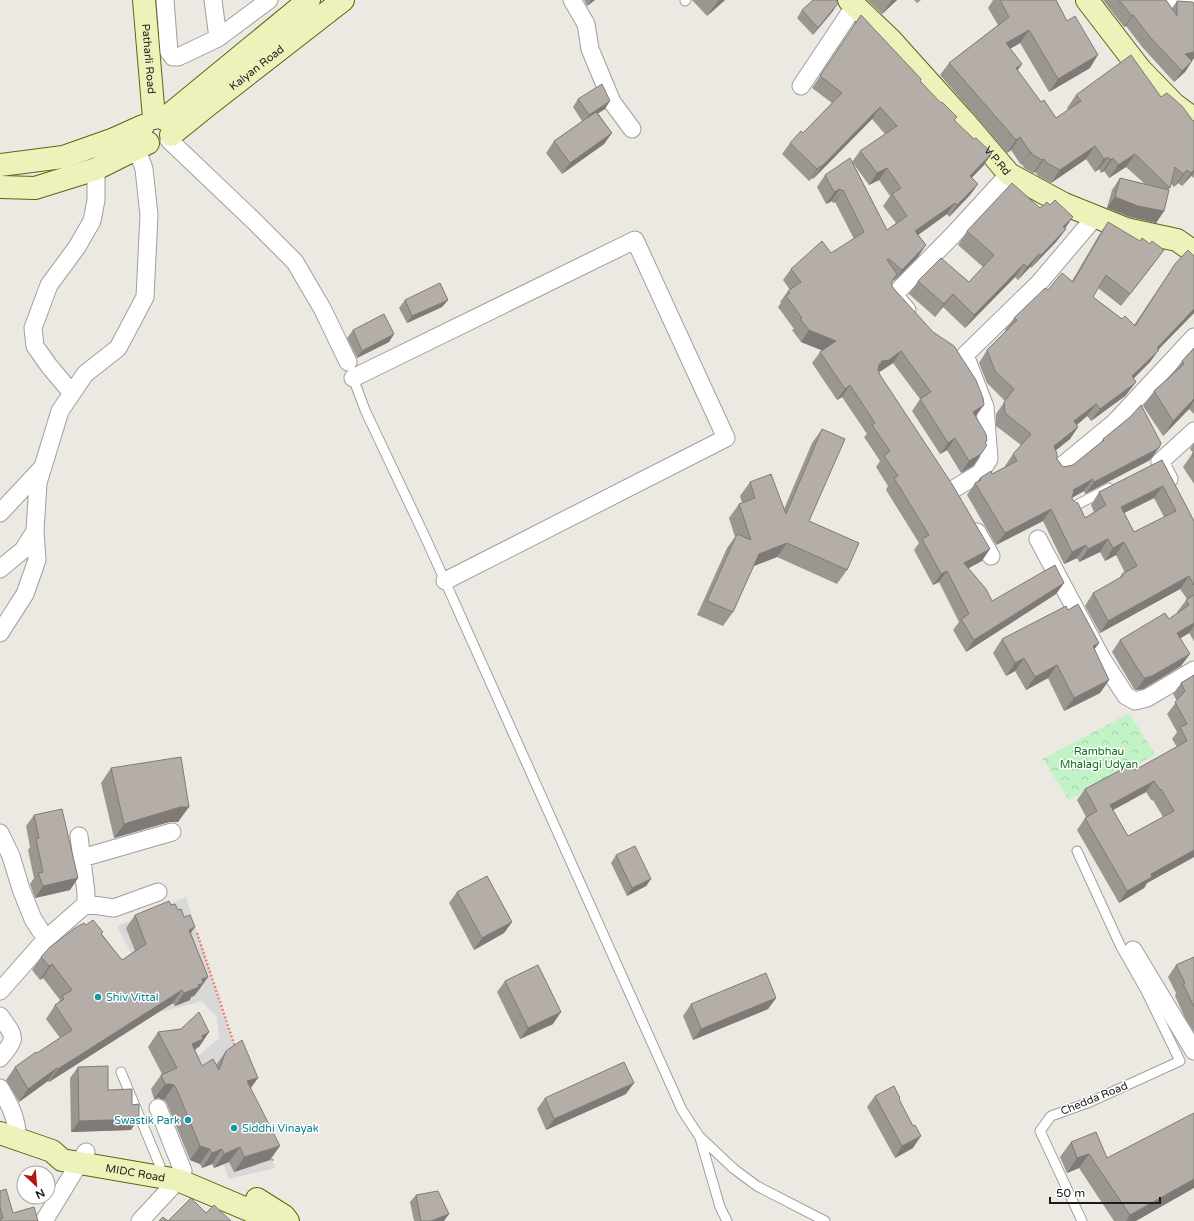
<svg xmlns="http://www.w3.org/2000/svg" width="1194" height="1221" font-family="'Varela Round',sans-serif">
  <defs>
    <pattern id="park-crowns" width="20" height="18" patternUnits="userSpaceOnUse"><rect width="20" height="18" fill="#c2f3c7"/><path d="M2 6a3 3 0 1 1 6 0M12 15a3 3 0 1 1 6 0" fill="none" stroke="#a6d0aa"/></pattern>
  </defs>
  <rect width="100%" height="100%" fill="#ece9e2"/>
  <path fill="#d9d8d8" d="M186,897l35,111 54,160 -46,11 -42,-114 32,-27 -2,-21 -15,-16 -40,11 -45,-86z"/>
  <path fill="url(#park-crowns)" d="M1129,713l26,42 -86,45 -26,-41z"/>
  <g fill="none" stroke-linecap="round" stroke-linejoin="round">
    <defs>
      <path id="lane" d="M685,1l1,-1
        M352,375l13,35 62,131 255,569 17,26 35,33 23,17 68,35
        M1069,509l40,-21
        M1077,851l43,94 26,46 34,70 -90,41 -39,14 -11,15 42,90
        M121,1072l39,94 -1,11
        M700,1138l20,69 7,14"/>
      <path id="street" d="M165,0l4,52 4,5h5l40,-19 51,-38
        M213,0l5,38
        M572,0l14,24 4,25 22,53 20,27
        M1167,0c6,5 20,5 26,0
        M801,86l54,-81
        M169,140l84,80 42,42 28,48 25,52
        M907,310l-13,-15 59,-60 56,-61
        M353,378l282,-138 91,198 -281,143
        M72,393l-23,-27 -14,-20 -2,-18 16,-43 28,-38 15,-26 4,-21v-31
        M1058,469l57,-47 79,-85
        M1169,479l-9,-17 34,-31
        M952,490l28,-17 9,-14 -4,-52 -20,-52 74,-72 56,-66
        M0,513l41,-44
        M977,532l14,24
        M1038,539l64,120 24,37 9,5 12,-3 47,-28
        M0,569l23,-19 12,-19
        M0,633l25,-39 12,-34 -2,-29 3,-48 22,-72 25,-37 33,-26 27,-51 4,-82 -5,-46 -11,-31
        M0,833l11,23 10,33 12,30 13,20
        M82,858l90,-26
        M86,904l28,4 44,-16
        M1133,950l61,101
        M0,991l46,-52 40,-35v-11l-7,-57
        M0,1016c15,21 18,21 0,42
        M0,1088c11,19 16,28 18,51
        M44,1221l42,-69
        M140,1221l38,-41 5,-9 -25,-63"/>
      <g id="secondary">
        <path id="s1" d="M144,0l10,118"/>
        <path id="s2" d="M849,0l42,40 72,80 46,54 55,30 62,25 51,11 17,12"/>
        <path d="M1087,0l53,69 34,35 20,15"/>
        <path d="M164,119l145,-119"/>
        <path id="s3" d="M171,135l36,-29 136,-106"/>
        <path d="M0,165l63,-8 51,-18 29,-13"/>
        <path d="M0,187l35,1 61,-19 52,-26"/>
        <path id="s4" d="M0,1133l52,18 10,9 116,20 78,33 12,8"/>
        <path d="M257,1199l27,17 4,5"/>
      </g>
    </defs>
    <use href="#lane" stroke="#9f9f9f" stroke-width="11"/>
    <use href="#street" stroke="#9f9f9f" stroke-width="19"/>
    <use href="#secondary" stroke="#5a660f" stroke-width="24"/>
    <path stroke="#eb8374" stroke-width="2.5" stroke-dasharray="2 2" stroke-linecap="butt" d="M197,933l38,114
      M271,1155l2,7"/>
    <use href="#lane" stroke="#fff" stroke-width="9"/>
    <use href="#street" stroke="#fff" stroke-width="17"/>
    <use href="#secondary" stroke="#eef2ba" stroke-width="22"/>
  </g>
  <path fill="#9c9690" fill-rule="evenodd" d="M584,0h11l-8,6z
    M692,0h33l-18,16z
    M867,0h30l-15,14z
    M914,0h7l-4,3z
    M993,0h63l34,68 -41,24 -29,-49 -10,6 12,15 -5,6 24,32 15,16 12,-8 -1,-2 9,-13 85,2 32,24 1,-1v58l-3,-2 -9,10 -4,-3 -4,4 -3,-3 -1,4 -2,2 -4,21 -8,12 -26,-6 -23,-9 5,-18 8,-12 25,6 -19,-17 -17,11 -5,-7 -3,2 -2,-4 -4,3 -9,-13 -35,24 -13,-7 -3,-4 -2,1 -9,-5 -2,-4 -1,1 -10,-15 -4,3 -67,-78 9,-12 49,-38 -10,-17z
    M1103,0h63l6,8 5,-7 17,4v53l-9,14 -11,10 -31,-34 -17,-22 -2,1z
    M802,10l31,1 -20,24 -16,-17z
    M861,15l60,64 -1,2 35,39 29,45 -13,13 7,6 -8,11 -21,22 -2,-3 -29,21v22l-24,24 -1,-1 -1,1v5l3,4 80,127 10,26 -4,11 -8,12 -12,7 -14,-23 -7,4 -28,-43 8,-12 -27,-36 -12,8 -2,1 1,3 102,186 -14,7 24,33 72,-18 -8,11 -90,58 -13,-22 6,-8 -20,-40 -6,3 -19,-35 5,-7 -33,-53 2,-4 -12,-19 4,-6 -16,-24 3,-3 -25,-37 -5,3 -25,-37 8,-11 2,-2 -21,-8 -9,-12 2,-1 -16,-22 3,-4 -1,-1 8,-11 2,-1 -7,-10 8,-11 40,-16 23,-14 -19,-37 -2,1 -1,-2 -6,3 -9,-17 8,-12 27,-13 8,-11 25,-17 -13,-15 -59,60 -1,-1 -3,3 -27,-27 8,-11 13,-10 29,-30 -20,-15zM853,163l16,22 10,-5 11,16 -7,10 13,17 -9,7z
    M578,99l27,10 -7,4 14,20 -8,11 -42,30 -16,-21 8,-12 28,-20 -9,-14z
    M1040,208l26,21 -10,13 -25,26 -1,-1 -12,13 -3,-3 -50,51 -22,-21 -8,10 -26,-23 9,-13 51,1 14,-15 -25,-22 9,-14z
    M1108,222l47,40 -34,44 -23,-18 -5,9 29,22 12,6 41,-61 19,-8v57l-36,37 -8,12 -17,17 3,3 -11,14 -34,25 -4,-5 -10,9 1,2 -8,12 -14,11 1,9 6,8 10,-2 28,-23 2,-3 47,21 -65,34 -1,-3 -12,7 13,20 9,-6 -3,-7 8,-13 63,-32 32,61v120l-5,-8 -8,5v28l-38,23 -7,1 -2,-1 -22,-37 8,-12 49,-21 8,-6v-1l10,-13 -7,-10 -80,44 -15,-27 8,-13 26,-14 3,-5 3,-1 -9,-18 -11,6 -5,-9 -21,10 -2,-4 -13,6 -21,-43 -47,24 -29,-50 8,-12 2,-1 3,-4 12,-4 13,-7v-1l8,-12 8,-9 -25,-19v-12l9,-13 -18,-18 -8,-20 8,-13 19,-19 -1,-1 9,-12 58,-37 27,-46zM1154,498l10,19 -30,15 -10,-19z
    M405,300h43l-6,7 -35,16 -8,-15z
    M353,330l41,4 -5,8 -32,16 -10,-20z
    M1194,348v66l-5,-5 -26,27 -20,-30 11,-15 19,-18 9,-12z
    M822,429l-13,92 38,49 -10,14 -60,-27 -24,9 -20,46 -10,14 -26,-11 30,-67 8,-11 -6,-19 10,-14 3,-1 -2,-7 10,-14 34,27 28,-66z
    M1194,442v42l-11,-17 9,-13 1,-1 -3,-4z
    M1068,610l31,33 -5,7 15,30 -9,13 -36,18 -16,-33 -22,12 -11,-19 -9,5 -13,-23 9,-14z
    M1194,675v182l-47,26 -3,5 -25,15 -42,-73 8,-12 1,-1 -9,-17 8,-11 50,-19 42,-23 -5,-8 5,-7 -10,-18 10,-13 -4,-7 8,-11zM1146,792l6,9 1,-1 10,17 -35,19 -15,-26z
    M111,768l67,54h-9l-55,16 -13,-55z
    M34,815l44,63 -8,12 -35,8 -5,-14 4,-6 -6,-28 2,-3 -4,-21z
    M616,855l35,24 -5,7 -19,10 -16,-33z
    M457,892l55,30 -8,11 -30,17 -25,-47z
    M171,905l7,5 13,23 17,44 -9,13 -5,6 -3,1 -1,3 -15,6 -2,-3 -124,79 -1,-1 -29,21 -13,-22 9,-13 45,-29 -14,-19 9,-14 2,-1 3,-4 -17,-22 -3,2 -8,-10 9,-13 45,-32 16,9 20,26 13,-9 -9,-23 9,-13z
    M1194,957v75l-9,-14 -10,-22 1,-3 -8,-16 8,-12z
    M505,981l48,43 -33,15 -23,-47z
    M776,998l-8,11 -75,31 -10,-24 8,-12z
    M158,1032h51l-10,15 -4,3 7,16 14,-1 10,-14 32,27 -8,10 20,72 -36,12 -5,-10 -15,6 -2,-4 -10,4 -2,-4 -10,-4 -23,-56 -3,-4 -5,-2 -5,1 -3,-10 10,-14 1,-1 -14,-27z
    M78,1067l30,23 23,40 -60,2 -1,-54z
    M626,1094l-80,36 -9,-21 8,-11z
    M875,1096l24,4 14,26v22l-18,10 -28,-51z
    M1071,1142l36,16 29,63h-22l-35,-53 -12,5 -7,-16z
    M0,1191l13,22 -13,8z
    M416,1195l28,26h-30l-4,-19z"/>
  <path fill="#7f7a76" d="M591,0h4l-8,6z
    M719,0h6l-18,16 11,-15z
    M892,0h5l-15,14z
    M838,3l-5,8 -20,24 5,-7z
    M1133,15l-7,11 -2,1 8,-11z
    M1029,30l-9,13 -23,13 9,-13z
    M1194,51v7l-3,4 -6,-8z
    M1098,55l-8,13 -41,24 9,-13z
    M1192,61l-7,11 -11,10 8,-11z
    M1022,64l-9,13 3,-9z
    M610,101l-5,8 -22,14 6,-8z
    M880,107l-8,12 -59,60 8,-12z
    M612,133l-8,11 -42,30 8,-11z
    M1020,137l-9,13 -4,3 9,-13z
    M1095,146l-9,13 -35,24 9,-13z
    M1030,152h1l-9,12 -1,1z
    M992,153l-8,12 -22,23 8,-12z
    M1135,154l-9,13 -17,11 9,-13z
    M1108,157l-9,12 -4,3 9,-13z
    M1113,158l-9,13 -3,2 9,-13z
    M1044,159l-9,13 -2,1 9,-13z
    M820,166l-8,12 -3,3 8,-12z
    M887,168l-8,12 -10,5 8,-12z
    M1187,170l-9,13 -4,4 9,-13z
    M1194,170v2l-3,4 -9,10 9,-13z
    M978,184l-8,11 -21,22 8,-12z
    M840,189l-8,12 -6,3 8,-12z
    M843,190l-8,12 -2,1 9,-12z
    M1115,197l49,14 -8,12 -26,-6 -23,-9z
    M955,203l-8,11 -40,29 8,-12z
    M1073,217l-9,13 -1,-3z
    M1066,229l-10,13 -25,26 10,-13z
    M926,245l-8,12 -24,24 8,-11z
    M1164,250l-9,12 -34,44 9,-12z
    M1039,254l-9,13 -12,13 9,-13z
    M1024,264l-9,13 -50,51 9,-13z
    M953,294l-10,13 -8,10 9,-13z
    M448,300l-6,7 -35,16 5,-7z
    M1194,309v4l-46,47 9,-12z
    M809,330l27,11 -8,12 -27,-11z
    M394,334l-5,8 -32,16 5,-7z
    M1159,350l-9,12 -27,27 9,-13z
    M901,351l-8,12 -12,8 -7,2 -3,4 11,-16z
    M1136,382l-11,14 -34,25 9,-12z
    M850,385l-8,12 -5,3 8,-11z
    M1194,399v2l-5,8 -26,27 10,-15z
    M1096,404l-9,12 -21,18 8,-13z
    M984,405l-8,11 -12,8 9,-12z
    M1078,427l-8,12 -25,20 9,-13z
    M955,438l-8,12 -7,4 8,-11z
    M1159,448l-9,12 -65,34 9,-12z
    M981,454l-8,12 -12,7 8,-12z
    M1093,479l-9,12 -20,11 9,-12z
    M1163,486l-9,12 -42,21 9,-12z
    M1051,509l-8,12 -47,24 9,-12z
    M1108,539l-8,13 -21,10 9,-13z
    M1124,542l-8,13 -11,6 8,-13z
    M787,543l-10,14 -28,11 10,-14z
    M1086,545l-9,13 -13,6 8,-12z
    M990,549l-8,12 -26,14 8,-12z
    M947,571l-8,11 -6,3 8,-11z
    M1189,576l-9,13 -80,44 8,-12z
    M1064,583l-8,11 -90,58 8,-12z
    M1194,623v3l-5,7 -20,12 8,-12z
    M1099,643l-10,13 4,-10z
    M1190,654l-9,12 -38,23 -7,1 9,-12z
    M1024,658l-9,13 -9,5 9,-13z
    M1057,665l-9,13 -22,12 9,-13z
    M1109,680l-9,13 -36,18 10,-13z
    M1154,781l-8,11 -44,24 8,-11z
    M180,807h9l-11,15h-9l-55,16 10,-14z
    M1194,850v7l-47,26 -3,5 -25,15 8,-12 24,-17z
    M78,878l-8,12 -35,8 8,-12z
    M651,879l-5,7 -19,10 5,-8z
    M512,922l-8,11 -30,17 8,-12z
    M195,927l-9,13 3,-10z
    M52,964l-9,14 -3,2 9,-14z
    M208,977l-14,19 -3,1 -1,3 -15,6 9,-13 18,-14z
    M182,990l-9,13 -124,79 9,-13z
    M776,998l-8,11 -75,31 8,-11z
    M561,1012l-8,12 -33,15 8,-11z
    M209,1032l-10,15h-2l-4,6 -1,-9 10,-8z
    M57,1068l-9,13 -29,21 9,-13z
    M258,1078l-10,14 -1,-11z
    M634,1083l-8,11 -80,36 8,-11z
    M165,1084h4l5,1 -10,15 -5,-2 -5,1z
    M139,1119l-8,11 -60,2 8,-11z
    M921,1136l-8,12 -18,10 7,-12z
    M200,1146l10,3 -10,15 -10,-4z
    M280,1146l-10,14 -36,12 10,-15z
    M240,1147l-11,15 -15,6 10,-14z
    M222,1149l-10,15 -10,4 10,-15z
    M1089,1154l-10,14 -12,5 10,-15z
    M1194,1179v9l-58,33h-10l4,-6z
    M449,1214l-5,7h-13z"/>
  <path fill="#b5aea8" stroke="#7f7a76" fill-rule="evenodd" d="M813,0h23l2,3 -20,25 -16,-18z
    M1000,0h56l11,21 8,-5 23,39 -40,24 -29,-49 -23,13 16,21 -6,4 25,34 3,-2 12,18 25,-17 -5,-6 55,-40 30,42 6,-4 15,13 11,15 1,-1v50l-3,3 -4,-3 -4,4 -8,-7 -5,21 -35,-34 -17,11 -5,-7 -3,2 -2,-3 -4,2 -9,-13 -35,24 -13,-7 -3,-4 -2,1 -9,-5 -2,-3h-1l-10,-15 -4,3 -67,-77 60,-46z
    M1119,0h47l11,16v-15l16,1 1,3v47l-9,2 7,7 -10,10 -32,-34 -17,-22 -1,1z
    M861,15l60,64 -1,2 21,22 1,-1 15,15 -3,3 20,19 2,-1 16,15 -22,23 8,8 -21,21 -2,-2 -40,28 11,14 -24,25 -13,-11 -2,1 10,14 -5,7v5l3,4 38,42 21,14 22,34 7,18 1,7 -11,7 13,22 1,7 -2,1 2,3 -6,9 -12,7 -14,-23 -7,5 -28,-44 11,-7 -30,-41 -12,9 -7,1 -3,4 -1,5 2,5 72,109 38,65 -26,14 22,26 6,12 63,-36 9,18 -90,57 -13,-21 8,-5 -22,-43 -6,3 -19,-35 7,-4 -35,-57 4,-2 -14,-20 6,-5 -18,-26 3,-2 -25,-38 -5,4 -25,-37 16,-11 -27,-11 -9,-11 2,-1 -16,-22 4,-3 -2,-2 13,-9 -10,-13 31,-28 9,12 33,-21 -21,-42 -1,1 -2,-2 -6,3 -9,-17 25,-17 37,72 20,-14 -15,-22 9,-6 -14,-20 -10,5 -17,-22 37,-25 -17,-19 -59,60 -1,-1 -3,3 -27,-26 11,-12 2,2 39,-40 -22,-17z
    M602,84l8,17 -21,14 -11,-16z
    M596,112l16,21 -42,30 -16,-22z
    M1120,178l49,12 -5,21 -26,-5 -23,-9z
    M1012,183l28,25 7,-6 3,3 5,-5 18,17 -10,10 3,2 -25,26 -2,-1 -12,13 -3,-3 -50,51 -21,-21 -9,10 -26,-23 23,-23 28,24 25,-27 -27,-24z
    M1108,222l32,19 2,-3 8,6 2,-3 12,9 -34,44 -24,-19 -13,22 29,22 3,-3 10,10 40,-62 13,-14 6,6v53l-37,39 2,2 -27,26 4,6 -2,2 -34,25 -4,-5 -22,17 4,6 -24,19 3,8v5l6,8 10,-2 31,-25 -1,-1 27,-22 11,-12 20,38 -2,5 -65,34 -1,-3 -20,11 1,2 -2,4v3l3,3 3,1 7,15 21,-13 -7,-13 63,-32 32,61v64l-5,-9 -81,45 -15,-28 30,-17 -1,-2 15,-8 -13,-24 -11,6 -5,-9 -20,10 -2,-4 -14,7 -21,-43 -46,24 -30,-50 6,-3 -1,-2 11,-7 1,3 25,-13 -4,-7 18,-20 -26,-21 -1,-11 10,-13 -19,-18 -8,-21 30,-30 -3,-2 31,-30 3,2 14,-17 11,9zM1163,486l13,25 -42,21 -13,-25z
    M440,283l8,17 -36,16 -7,-16z
    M384,314l10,20 -32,17 -9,-21z
    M1194,348v51l-21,22 -19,-30 30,-27 -2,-3z
    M822,429l23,10 -36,82 50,22 -12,27 -60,-27 -28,11 -26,58 -26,-11 30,-67 14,6 -12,-36 16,-6 -5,-16 21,-8 15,40z
    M1194,453v5l-2,-4z
    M1194,595v28l-17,10 13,21 -38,22 -7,2 -2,-1 -23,-37 45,-27 4,6 20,-14 -3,-5z
    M1078,604l21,39 -6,3 16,34 -35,18 -17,-33 -22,12 -11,-19 -9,5 -13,-24 64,-33 2,4z
    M1194,675v175l-43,24 1,3 -25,14 -42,-73 12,-7 -12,-22 47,-25 3,6 52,-29 -7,-14 7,-3 -12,-22 10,-11 -4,-8zM1154,781l6,9 1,-1 13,22 -46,25 -18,-31z
    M181,757l8,50h-9l-56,17 -13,-56z
    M62,809l16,69 -35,8 -5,-13 5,-1 -7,-33 3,-1 -5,-23z
    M635,846l16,33 -19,9 -16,-33z
    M487,876l25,46 -30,16 -25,-46z
    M169,901l2,4 4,-1 3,6 3,-1 3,8 6,-2 5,12 -6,3 19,47 -6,2 1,4 -5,2 1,2 -15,6 -2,-3 -124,79 -1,-1 -29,21 -13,-22 21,-15 1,1 35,-23 -17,-25 9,-6 -2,-3 10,-6 -20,-26 -3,2 -8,-9 9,-10 25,-19 9,-5 2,2 7,-5 10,12 -2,2 21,26 24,-16 -11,-29z
    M1194,957v50l-11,-23 2,-1 -9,-18z
    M538,965l23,47 -33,16 -23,-47z
    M766,973l10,25 -75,31 -10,-25z
    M199,1012l10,20 -7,4 1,3 -11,5 10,22 11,-7 6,11 7,-19 16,-11 16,38 -11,3 33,65 -36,11 -4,-10 -16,7 -2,-5 -10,4 -2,-4 -10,-3 -23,-56 -3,-5 -5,-1h-4l-4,-9 16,-7 -19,-36 23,-3z
    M624,1062l10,21 -80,36 -9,-21z
    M108,1066v24l24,-1v16l7,-1v15l-60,2 -1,-54z
    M894,1086l6,12 -1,1 14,27 2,-1 6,11 -19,10 -27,-50z
    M1194,1113v66l-64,36 -41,-61 -12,4 -6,-16 25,-10 11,26z
    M6,1189l7,24 21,-6 4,14h-38v-2l3,-1 -3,-11v-16z
    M438,1191l11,23 -18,7h-10l-5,-26z
    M191,1198l15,15 8,-8 17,16h-63z
    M163,1217l5,4h-9z"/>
  <g fill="#0f9aa8" stroke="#fff" stroke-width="1.5">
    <circle cx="98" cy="997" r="4"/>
    <circle cx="188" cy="1120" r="4"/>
    <circle cx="234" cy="1128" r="4"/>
  </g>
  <g text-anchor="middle" stroke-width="3" stroke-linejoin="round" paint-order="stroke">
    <g font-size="11" fill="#1b1b1b" stroke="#fff">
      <text dy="4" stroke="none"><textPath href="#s1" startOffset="59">Patharli Road</textPath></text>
      <text dy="4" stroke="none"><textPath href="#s3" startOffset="109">Kalyan Road</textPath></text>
      <text dy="4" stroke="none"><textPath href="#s2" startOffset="219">V.P.Rd</textPath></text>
      <text transform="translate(1094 1098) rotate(-22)" y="4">Chedda Road</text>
      <text dy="4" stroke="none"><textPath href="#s4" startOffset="143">MIDC Road</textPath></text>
    </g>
    <g font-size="11" fill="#166d1f" stroke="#fff">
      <text x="1099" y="755">Rambhau<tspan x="1099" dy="13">Mhalagi Udyan</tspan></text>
    </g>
    <g font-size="11" fill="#0d838f" stroke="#fff" text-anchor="start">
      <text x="106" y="1001">Shiv Vittal</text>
      <text x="180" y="1124" text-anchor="end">Swastik Park</text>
      <text x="242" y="1132">Siddhi Vinayak</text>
    </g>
  </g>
  <g transform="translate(36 1185) rotate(154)"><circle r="19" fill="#ffffff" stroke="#a4a4a4"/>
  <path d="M0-3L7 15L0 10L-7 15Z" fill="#b31713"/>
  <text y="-6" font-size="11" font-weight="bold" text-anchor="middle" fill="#1b1b1b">N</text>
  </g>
  <path d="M1050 1197v6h110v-6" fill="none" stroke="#1b1b1b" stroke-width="2"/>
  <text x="1056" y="1197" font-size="12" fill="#1b1b1b" stroke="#ffffff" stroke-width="3" paint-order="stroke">50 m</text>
</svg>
